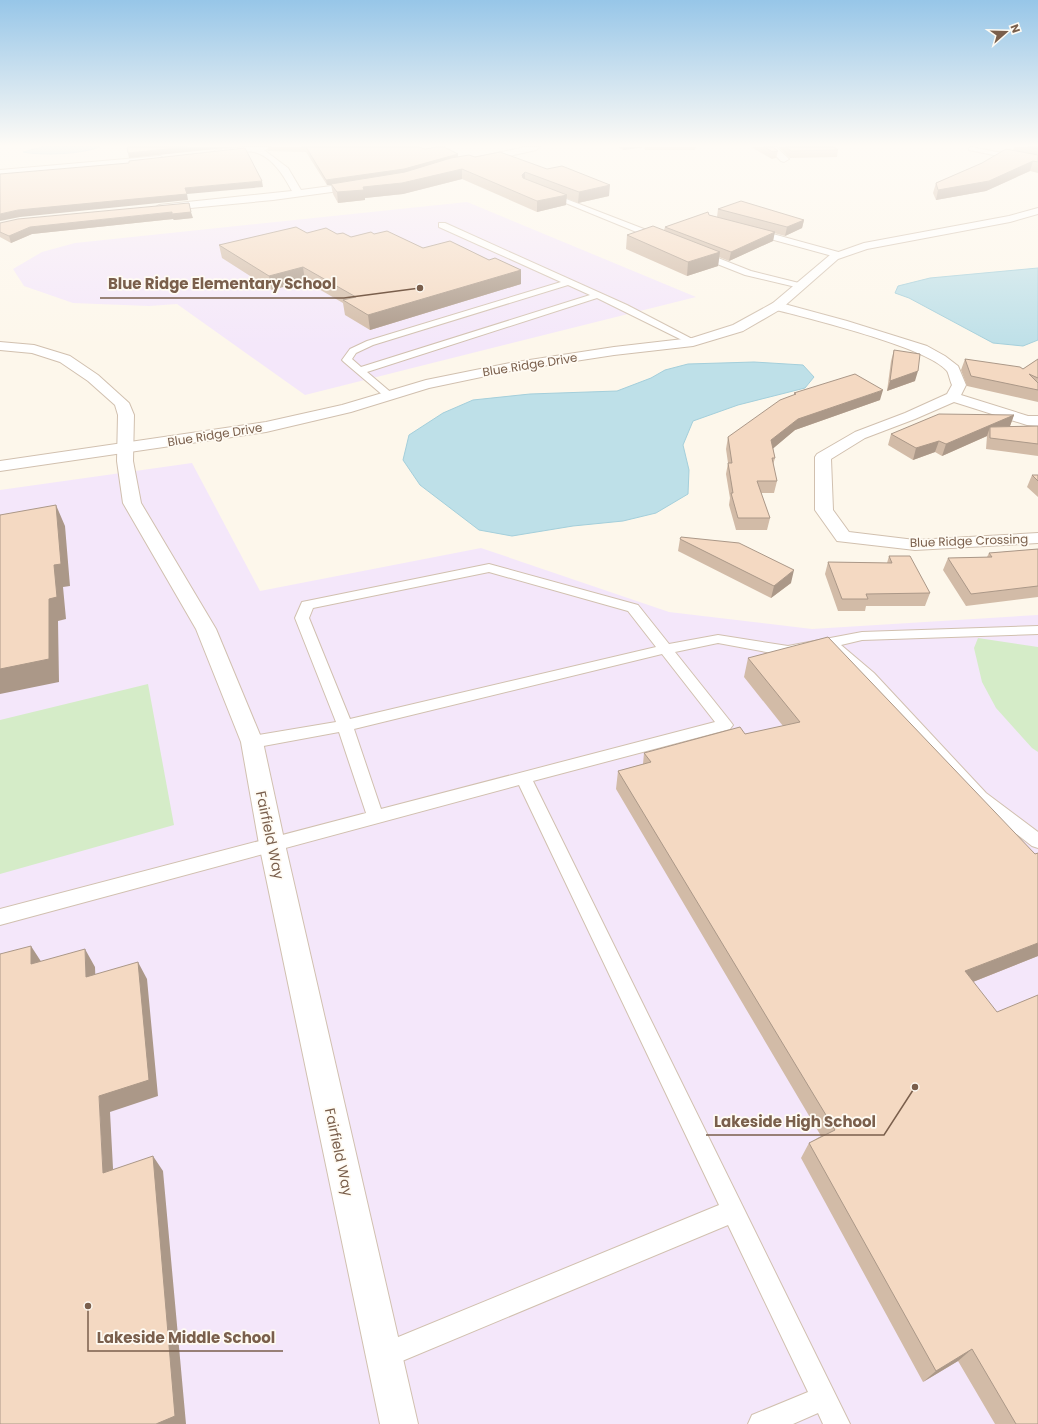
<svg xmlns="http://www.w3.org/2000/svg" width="1038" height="1424" font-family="Poppins,sans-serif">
  <rect width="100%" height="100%" fill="#fdf7eb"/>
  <path fill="#f4e7fa" d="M467,202l229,95 -391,98 -128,-91 -28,2 -76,-3 -49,-17 -11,-17 29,-17 33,-9z
    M192,463l68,128 221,-43 188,64 143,17 226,-14v809h-1038v-934z"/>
  <path fill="#d5ecc8" d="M978,638l60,9v105l-6,-4 -36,-40 -14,-26 -8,-34z
    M148,684l26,141 -174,49v-154z"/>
  <path fill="#bee0e8" stroke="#a4cfdb" d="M42,147h58c-19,7 -57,9 -77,5z
    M1038,268v72l-15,6 -30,-3 -84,-45 -14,-5 3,-7 32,-8z
    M754,362l49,3 11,12 -9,11 -67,17 -45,16 -10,24 6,25 -1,24 -32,19 -33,8 -50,5 -61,10 -33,-6 -59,-45 -17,-25 6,-25 34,-22 30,-13 57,-6 87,-3 34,-13 14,-8 23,-6z"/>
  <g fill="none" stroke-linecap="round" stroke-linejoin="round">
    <defs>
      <path id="service" d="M971,147l67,13v4l-69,-14v-2z
        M548,192l114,44 1,2 -1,2h-6l-110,-45 -1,-1z
        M439,223h6l182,82 71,37 -5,3 -3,-1 -93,-46 -230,74 27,23 -1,2h-8l-41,-35 -2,-2 8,-11 17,-8 194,-59 -122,-55zM568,285l22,10 -229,72 -9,-8 4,-6 17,-8z
        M752,230h6l84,23 1,2 -1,2h-6l-84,-23z
        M697,252h6l48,19 52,13 1,2 -4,2 -55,-13 -48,-19z
        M489,564l149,41 31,39 49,-9 70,11 74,-14 176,-6v8l-176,6 -21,5 33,28 112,120 52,39v16l-6,-2 -58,-45 -110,-122 -37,-31 -39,8 -70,-13 -43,9 55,69 3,4 -3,4 -197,52 317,643h-27l-5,-11 -25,11h-45l4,-9 56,-23 -80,-167 -345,144 -9,-4 -4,-9 4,-9 345,-142 -200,-420 -519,140v-16l366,-96 -27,-81 -87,16 -5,-2 -3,-4 3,-4 5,-2 84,-14 -41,-104 7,-16 5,-1zM489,572l139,39 28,36 -306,72 -41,-101 4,-10zM662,654l53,68 -334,87 -27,-80z"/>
      <path id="minor" d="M247,147h23l-1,2 -5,1 24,18 13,22 60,-8 5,3 -5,3 -88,12 -114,11 -5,-3 5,-3 133,-14c-8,-15 -20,-35 -38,-39 -7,-2 -30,3 -38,4l-4,-3 4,-3z
        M525,147h15l-4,3 -59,13 -5,-3 2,-2z
        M767,147h9l13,12 -5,3 -3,-1z
        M160,156l5,3 -2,2 -163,15v-6z
        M777,302l70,19 80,25 18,10 13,10 8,19 -5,10 67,21h10v10l-11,-1 -73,-23 -39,17 -50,19 -34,21 2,51 16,22 66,8 123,-7v10l-123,7 -78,-9 -22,-31v-53l2,-3 38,-22 50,-19 42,-19 5,-9c-2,-4 -3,-11 -5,-14 -19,-24 -141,-53 -174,-62l-2,-3 2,-3z
        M0,342l34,3 36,11 28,19 31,28 5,12 -1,46 8,42 75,126 47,113 22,102 133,580h-38l-121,-580 -18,-102 -45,-113 -73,-126 -6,-42 1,-46 -3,-10 -27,-24 -28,-19 -28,-9 -32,-3z"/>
      <path id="tertiary" d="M1038,208v6l-28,8 -143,27 -29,10 -57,50 -38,22 -50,15 -79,9 -104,16 -81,17 -78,24 -85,20 -266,39v-10l266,-39 76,-17 84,-25 84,-17 104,-16 78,-9 41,-13 40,-22 57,-48 34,-12 145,-27z"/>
    </defs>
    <use href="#service" stroke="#d1c0af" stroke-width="2"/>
    <use href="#minor" stroke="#d1c0af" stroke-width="2"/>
    <use href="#tertiary" stroke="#d1c0af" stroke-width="2"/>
    <use href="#service" fill="#fff" fill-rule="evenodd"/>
    <use href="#minor" fill="#fff" fill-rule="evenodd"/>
    <use href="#tertiary" fill="#fff" fill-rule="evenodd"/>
  </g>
  <path fill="#d2bba7" d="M268,147h151l6,2 33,5v3h17l134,39 -31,7 -12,-5v7l-29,7 -75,-33 -59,15 -38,4v2l-27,3 -5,-9 -2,-9h-4l-21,-33 -38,-1z
    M611,147h85l-1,3h-50l-1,-3 -21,3 -5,-3z
    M751,147h22l5,4 -2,7 -4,1z
    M778,147h56l4,3 -1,7 -47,1z
    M1014,147h24v26l-8,-2 -44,20 -50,9 -3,-7 3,-10 77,-33z
    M718,209l86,11 -2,8 -17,8 -11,-3 -1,8 -44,20 -10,-4 -1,9 -31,10 -61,-27 1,-14 37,-5 1,-3 44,-12 8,2z
    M193,218l-19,2 -1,-1 -141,15 -21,9 -11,-6v-14z
    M307,233l30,1 14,3 23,-3 49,14 66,12 32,10v14l-151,46 -25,-15 -2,-12 -38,-22 -33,9 -50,-32 -3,-13z
    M894,350l21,31 -28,10 4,-30z
    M965,359l58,10 15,-10v43l-71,-16 -6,-16z
    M794,393l86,7 -85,30 -22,18 2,10 -2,7 4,16 -3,12h-13l9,25 -3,12h-31l-7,-25 1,-7 -4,-24 2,-11 -2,-14 2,-12 66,-42z
    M1014,415l-4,11h28v30l-52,-7 1,-13 -45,20 -7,-4 -22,8 -25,-15 3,-11z
    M1032,475h6v22l-11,-10z
    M680,539l111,44 -20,15 -93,-47z
    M1038,549v48l-72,9 -23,-36 5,-12 39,-1 2,-4z
    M889,556l41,37 -5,13h-59l-1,5h-27l-13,-37 3,-12 59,1z
    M748,658l287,196 3,-1v103l-65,26 65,442h-43l-37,-63 -35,21 -122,-224 8,-15 12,-7 -205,-347 2,-18 25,-7 1,-11 101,-19 38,-8 -39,-49z"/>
  <path fill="#ab9888" d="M187,147h48l-106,11 -1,-5z
    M623,147h21l-21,3z
    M458,154v5l-53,15 -74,10v1h-4l-1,-5z
    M1033,161l-3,10 -44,20 -50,9 2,-10z
    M462,169v10l-59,15 -38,4v2l-27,3 -1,-11z
    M525,172v11l-3,-8z
    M262,181l1,6 -76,7 1,6 -168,17 -20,4v-7l18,-4 167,-22z
    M610,185l-1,11 -31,7 1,-11z
    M567,195l-1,10 -29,7v-11z
    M172,212h19l2,6 -19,2 -1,-1 -141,15 -21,9 -2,-7 21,-9z
    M804,220l-2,8 -17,8 2,-9z
    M775,232l-2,9 -44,20 2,-9z
    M720,252l-2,14 -31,10 1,-14z
    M303,267l2,14 -33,9 -3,-14z
    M521,270v14l-151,46 -2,-15z
    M918,371l-3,10 -28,10 3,-10z
    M883,390l-3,10 -85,30 -26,22 2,-12 27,-21z
    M1014,415l-4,11 -20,1 -3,9 -45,20 4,-12z
    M939,441l-4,11 -22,8 3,-12z
    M56,505l9,21 5,60 -7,1 3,32 -8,2 1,61 -59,12v-25l49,-70 5,-34z
    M794,570l-3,13 -20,15 3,-12z
    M1038,943v13l-83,33 10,-18z
    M31,946l11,17 -11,1z
    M85,949l10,18 1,27 -10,-17z
    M138,962l9,17 11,117 -48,16 4,75 -11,-14 -4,-77z
    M153,1156l10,15 23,253h-30z
    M972,1349l-14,12 -35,21 13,-11z"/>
  <path fill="#f4d9c2" stroke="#ab9888" d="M127,147h60l-59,6z
    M301,147h118l6,2 12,-2h7l14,7 -54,15 -78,11 -20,-33z
    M764,147h9l5,4 -5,1z
    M786,147h48l4,3 -47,1z
    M1027,147h11v2z
    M245,148l17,33 -77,7 2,6 -169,16 -18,4v-40l129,-11v-2z
    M1006,149l32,6v7l-5,-1 -44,20 -51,9 -2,-7 46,-20z
    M500,152l47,17 15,-3 48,19 -31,7 -54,-20 -3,3 1,3 44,17 -30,6 -75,-32 -60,14 -39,4 1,3 -27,2 -6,-8 74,-12 46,-14 18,-3 6,2z
    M741,201l63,19 -17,7 -69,-18z
    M189,203l2,9 -19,2v-2l-142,15 -21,9 -9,-4v-9l18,-4z
    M708,212l1,3 66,17 -44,20 -66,-25z
    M653,226l67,26 -32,10 -61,-27z
    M296,227l11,6 19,-5 11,6 6,-1 8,4 20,-5 3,2 13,-3 36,17 27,-7 39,19 6,-2 26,12 -153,45 -25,-15 13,-3 -53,-30 -34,9 -50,-31z
    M894,350l26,4 -2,17 -28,10z
    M965,359l55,8 3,2 15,-10v19l-9,-4 9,9v7l-67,-14z
    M855,374l28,16 -85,29 -27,21 4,18h-3l5,23h-20l13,37h-32l-7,-25h2l-5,-30h4l-4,-26 52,-37 16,-6 -2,-1z
    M939,414l75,1 -68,29 -7,-3 -23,7 -25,-14z
    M1038,426v18l-48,-6v-11z
    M1032,475h6v6z
    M56,505l5,59 -7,1 3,32 -8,2v60l-49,10v-154z
    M681,537l58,6 55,27 -20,16 -94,-47z
    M1038,549v37l-67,8 -23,-36 44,-1 -3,-4z
    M889,556h21l20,37 -64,1 2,5h-26l-14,-37 64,1z
    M828,637l207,217 3,-1v90l-73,28 32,41 41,-17v429h-22l-44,-75 -36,22 -127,-228 26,-13 -217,-359 33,-9 -7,-9 96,-26 5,7 55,-12 -52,-64z
    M31,946v18l54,-15 1,28 52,-15 11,118 -50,16 4,77 50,-17 22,260 -19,8h-156v-470z"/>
  <linearGradient id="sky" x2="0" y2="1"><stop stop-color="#97c6e8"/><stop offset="0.42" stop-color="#fefbf6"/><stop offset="1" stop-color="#fefbf6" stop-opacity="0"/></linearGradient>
  <rect width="1038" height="346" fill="url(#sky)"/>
  <g text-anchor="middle" stroke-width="3.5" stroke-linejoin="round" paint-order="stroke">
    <g font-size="12" fill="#7a5f4c" stroke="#fffbf3">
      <text transform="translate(530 365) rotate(-9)" y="4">Blue Ridge Drive</text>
      <text transform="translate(215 435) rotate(-9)" y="4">Blue Ridge Drive</text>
      <text transform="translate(969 541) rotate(-2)" y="4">Blue Ridge Crossing</text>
    </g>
    <g font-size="14" fill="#7a5f4c" stroke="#fffbf3">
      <text transform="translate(270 835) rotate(78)" y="5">Fairfield Way</text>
      <text transform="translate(339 1152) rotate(78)" y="5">Fairfield Way</text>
    </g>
  </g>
  <path fill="none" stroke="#7a5f4c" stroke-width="1.5" d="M420 288L344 298H100M915 1087L884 1135H706M88 1306L88 1351H283"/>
  <g fill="#7a5f4c" stroke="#fffbf3" stroke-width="1.5">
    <circle cx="420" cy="288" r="4"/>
    <circle cx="915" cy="1087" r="4"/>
    <circle cx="88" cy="1306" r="4"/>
  </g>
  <g font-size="15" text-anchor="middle" font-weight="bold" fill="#7a5f4c" stroke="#fffbf3" stroke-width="3.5" stroke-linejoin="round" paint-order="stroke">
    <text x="222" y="289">Blue Ridge Elementary School</text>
    <text x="795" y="1127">Lakeside High School</text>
    <text x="186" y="1343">Lakeside Middle School</text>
  </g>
  <g transform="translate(1006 32) rotate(70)" stroke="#fffbf3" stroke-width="3" paint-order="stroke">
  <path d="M0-3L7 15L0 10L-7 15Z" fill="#7a5f4c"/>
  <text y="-6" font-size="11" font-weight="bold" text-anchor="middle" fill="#7a5f4c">N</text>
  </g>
</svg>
